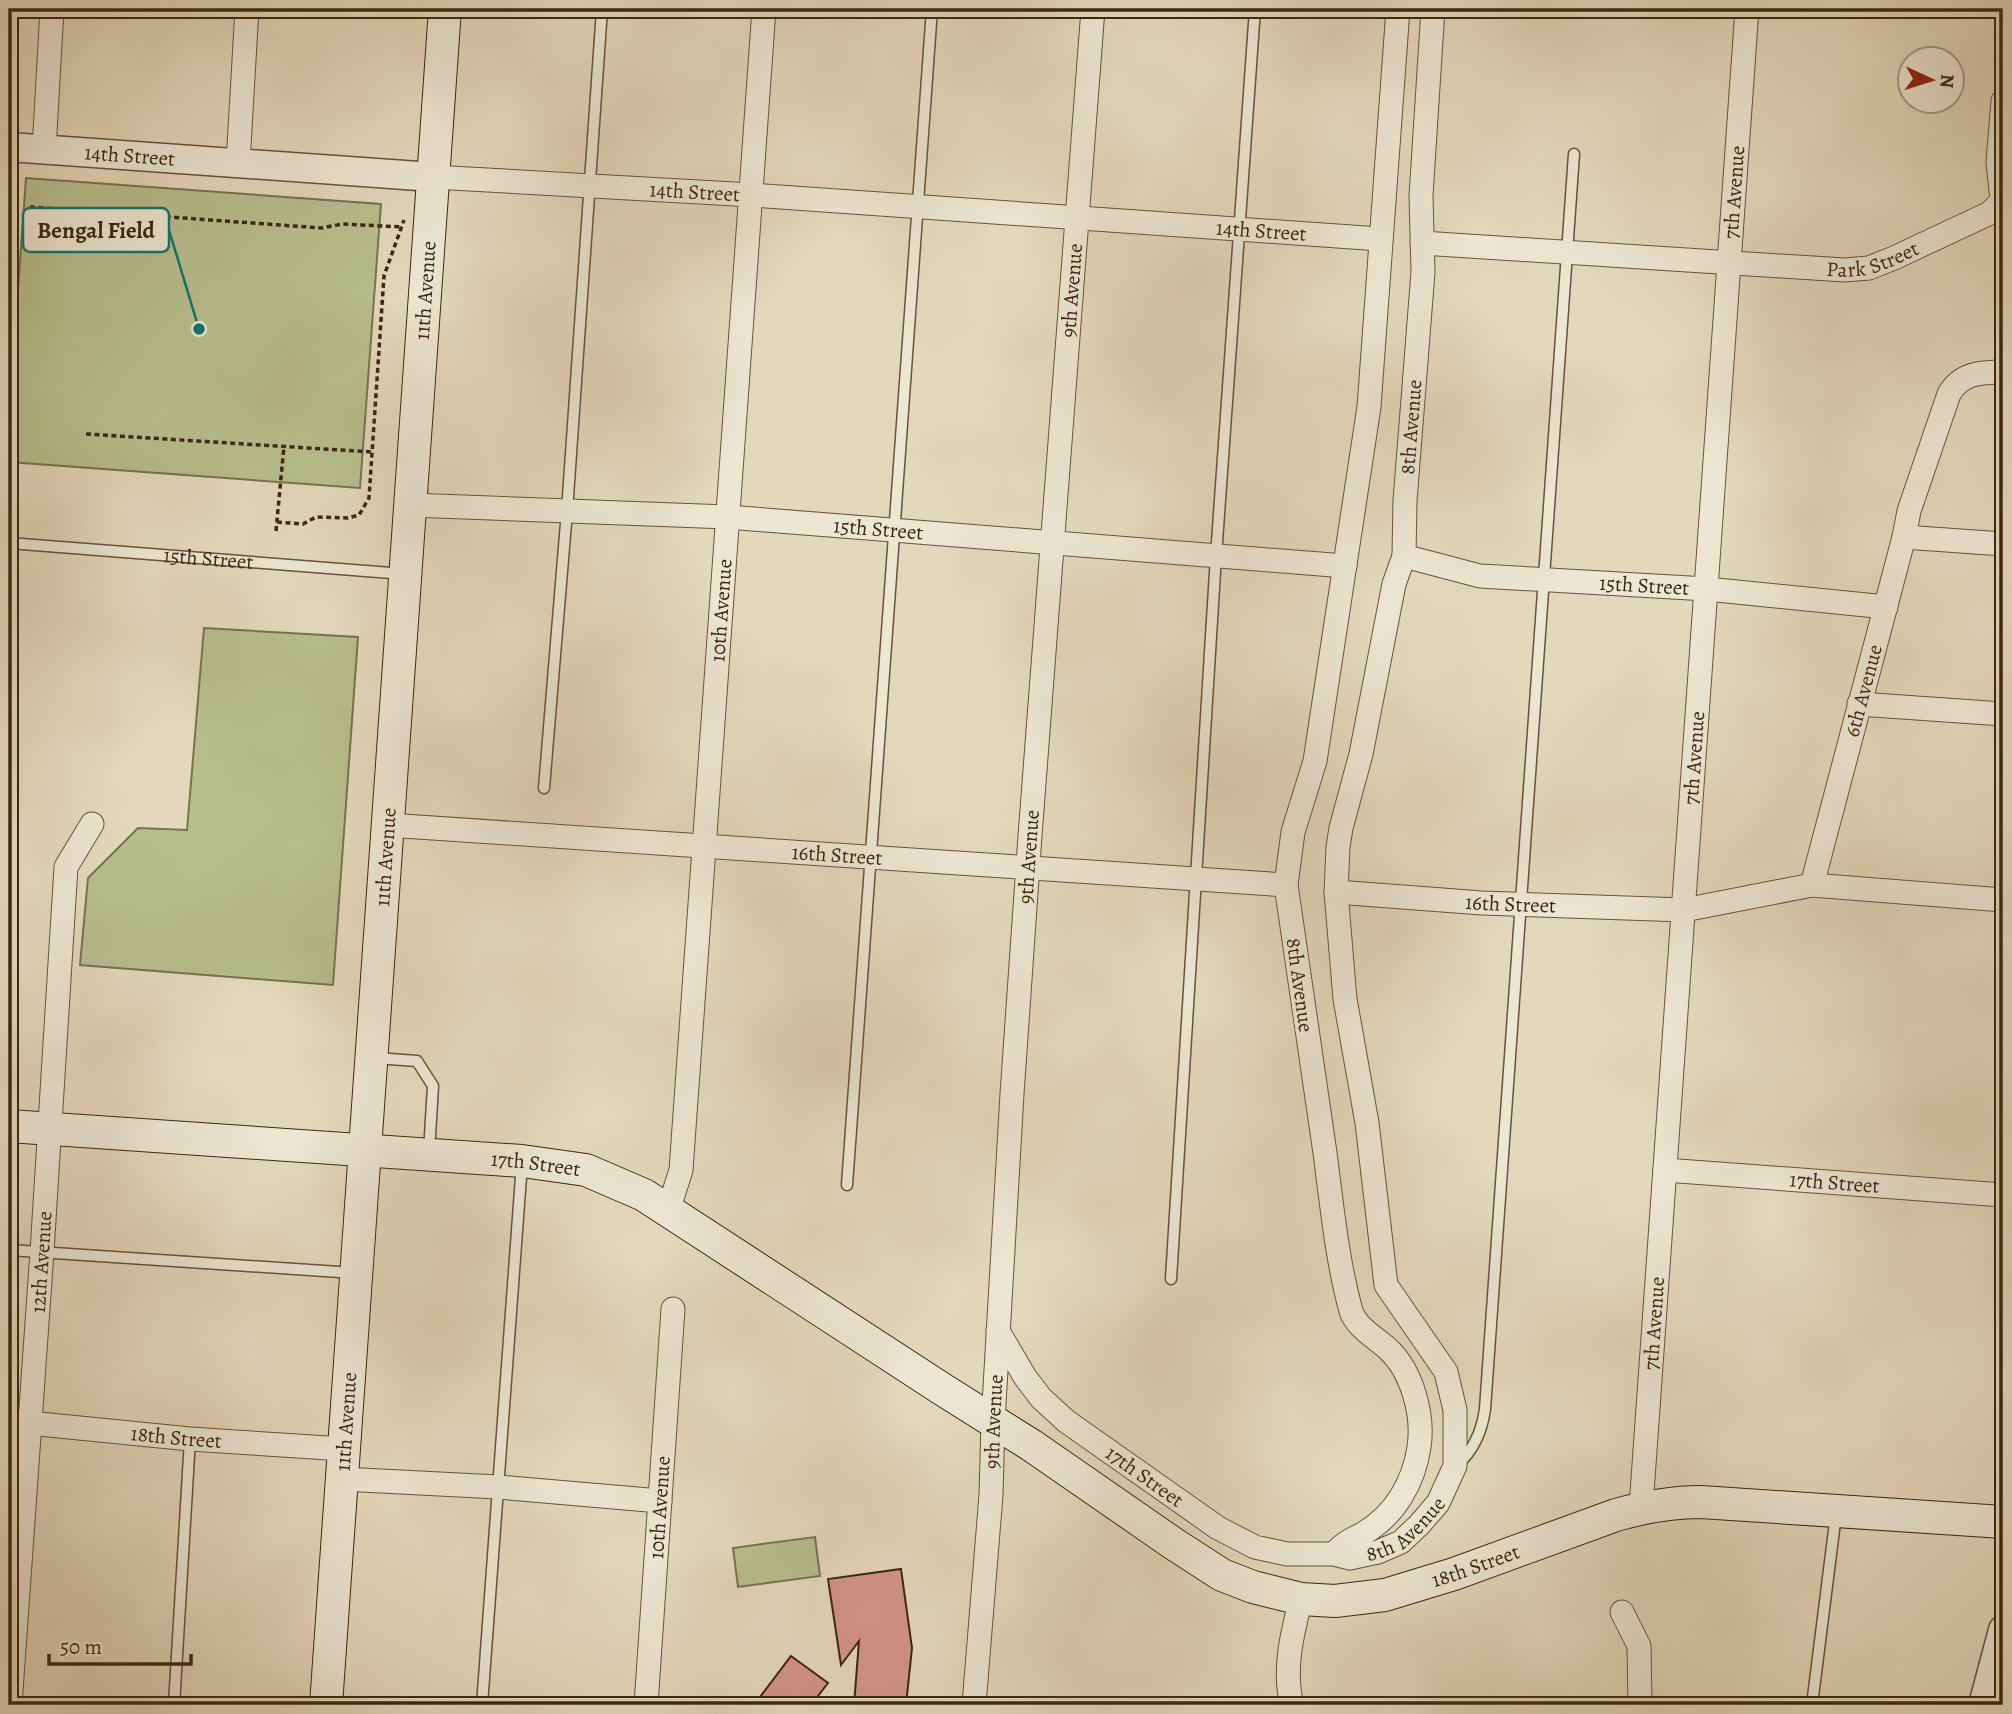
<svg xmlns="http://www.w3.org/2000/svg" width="2012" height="1714" font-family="Alegreya,serif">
  <rect width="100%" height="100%" fill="#e4d8bc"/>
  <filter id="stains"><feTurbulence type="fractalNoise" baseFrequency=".00286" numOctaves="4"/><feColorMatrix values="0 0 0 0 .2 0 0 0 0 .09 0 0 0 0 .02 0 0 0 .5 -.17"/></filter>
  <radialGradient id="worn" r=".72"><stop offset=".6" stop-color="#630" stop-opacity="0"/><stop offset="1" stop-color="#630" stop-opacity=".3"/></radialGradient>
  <path fill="#b7be8e" stroke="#79734e" stroke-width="2" d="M26,178l355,26 -21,284 -351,-26v-46z
    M204,628l154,9 -25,348 -253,-20 8,-87 50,-50 49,2z
    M815,1537l5,39 -82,11 -5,-39z"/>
  <path fill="#d39486" stroke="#3b280f" stroke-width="2" d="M901,1569l11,79 -6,57h-52l5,-64 -18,24 -13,-86z
    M791,1656l37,27 -17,22h-57z"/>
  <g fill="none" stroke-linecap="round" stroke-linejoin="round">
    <defs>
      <g id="service">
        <path id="s1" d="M9,543l395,31"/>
        <path d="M544,788l23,-277 35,-502"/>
        <path d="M375,1058l42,3 16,25 -4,66"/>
        <path d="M847,1185l85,-1176"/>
        <path d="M9,1250l345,23"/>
        <path d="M1171,1279l45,-723 39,-547"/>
        <path d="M1457,1465c17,-15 25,-34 28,-56l89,-1255"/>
        <path d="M174,1705l16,-266"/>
        <path d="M482,1705l40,-542"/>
        <path d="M1812,1705l24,-191"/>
      </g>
      <g id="minor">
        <path d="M44,150l8,-141"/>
        <path d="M238,163l9,-154"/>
        <path id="s2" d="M433,177l319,18 628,44"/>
        <path d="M2002,200l-4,-38 5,-61"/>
        <path id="s3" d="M1422,243l422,27 25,-2 25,-10 96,-45 13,-13"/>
        <path id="s4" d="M410,505l318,12 617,49"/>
        <path d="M1904,537l99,7"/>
        <path id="s5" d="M1404,556l76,20 227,13 179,18"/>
        <path d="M1859,704l144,10"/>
        <path id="s6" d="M388,825l898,60"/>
        <path id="s7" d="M1812,885l92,-348 5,-26 40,-117c12,-21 32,-22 54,-22"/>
        <path id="s8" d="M1336,892l146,11 202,7 128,-25 191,15"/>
        <path id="s9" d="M1665,1170l338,25"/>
        <path id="s10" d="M668,1211l13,-41 83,-1161"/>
        <path id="s11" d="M998,1331l27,46 16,21 25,23 152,107 37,19 32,7h47l16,4 28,-6 23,-10 18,-17 19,-22 17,-37v-56l-9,-38 -60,-87 -19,-162 -22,-124 -9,-107 2,-45 3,-19 20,-74 33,-170 10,-28 1,-55 18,-229 -2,-76 12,-187"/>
        <path id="s12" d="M9,1421l181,18 154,10"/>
        <path d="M342,1479l156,8 162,14"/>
        <path id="s13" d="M1641,1507l106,-1498"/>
        <path d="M1334,1554c10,-12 16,-13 30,-21 31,-18 50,-51 55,-86 5,-32 -7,-76 -31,-98 -12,-11 -32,-22 -37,-38 -14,-51 -19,-105 -26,-158 -13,-89 -26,-179 -39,-268l7,-53 22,-71 54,-354 29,-398"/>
        <path d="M1622,1612l17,34 1,59"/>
        <path id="s14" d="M10,1705l32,-453 24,-385 26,-43"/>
        <path id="s15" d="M646,1705l27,-396"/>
        <path id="s16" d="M974,1705l17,-210 2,-73 19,-328 18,-258 63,-827"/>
        <path d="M1292,1705c-9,-35 0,-71 9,-106"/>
      </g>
      <g id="tertiary">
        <path id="s17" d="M9,147l424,30"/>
        <path d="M1983,1705l20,-75"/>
      </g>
      <g id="secondary">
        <path id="s18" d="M9,1126l513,35 64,9 58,25 298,194 89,56 143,99 48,31 31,12 48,12 34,2 50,-6 69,-21 162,-59c28,-8 56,-13 85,-13l302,20"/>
        <path id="s19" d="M326,1705l119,-1696"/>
      </g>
    </defs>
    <use href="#service" stroke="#65543a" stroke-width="13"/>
    <use href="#minor" stroke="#65543a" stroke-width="25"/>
    <use href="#tertiary" stroke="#65543a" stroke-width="31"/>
    <use href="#secondary" stroke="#3b280f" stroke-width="34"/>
    <path stroke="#3b280f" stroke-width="3.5" stroke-dasharray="5 3.5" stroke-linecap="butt" d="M30,207l292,21 20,-4 60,3
      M86,434l286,18
      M277,522l26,2 13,-7 32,1 11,-3 10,-17 15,-222 20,-56
      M276,531l8,-85"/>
    <use href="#service" stroke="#ede6d3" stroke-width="10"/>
    <use href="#minor" stroke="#ede6d3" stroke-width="23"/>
    <use href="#tertiary" stroke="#ede6d3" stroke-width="28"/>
    <use href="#secondary" stroke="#ede6d3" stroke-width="32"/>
  </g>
  <g text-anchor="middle" stroke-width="7" stroke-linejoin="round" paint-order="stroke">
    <g font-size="21" fill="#3b280f" stroke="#ede6d3">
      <text dy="7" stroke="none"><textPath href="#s17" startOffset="121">14th Street</textPath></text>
      <text dy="7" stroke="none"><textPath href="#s2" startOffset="262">14th Street</textPath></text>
      <text dy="7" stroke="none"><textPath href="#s13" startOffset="1318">7th Avenue</textPath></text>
      <text dy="7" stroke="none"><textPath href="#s2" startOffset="830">14th Street</textPath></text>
      <text dy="7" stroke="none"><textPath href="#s3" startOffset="453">Park Street</textPath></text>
      <text dy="7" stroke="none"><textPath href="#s19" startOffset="1418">11th Avenue</textPath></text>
      <text dy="7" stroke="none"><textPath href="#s16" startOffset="1418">9th Avenue</textPath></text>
      <text dy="7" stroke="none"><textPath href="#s11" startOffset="1656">8th Avenue</textPath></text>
      <text dy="7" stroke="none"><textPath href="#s4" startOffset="469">15th Street</textPath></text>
      <text dy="7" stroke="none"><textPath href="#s1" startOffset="200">15th Street</textPath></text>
      <text dy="7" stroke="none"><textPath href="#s5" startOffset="243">15th Street</textPath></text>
      <text dy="7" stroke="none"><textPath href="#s10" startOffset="604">10th Avenue</textPath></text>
      <text dy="7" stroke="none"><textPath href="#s7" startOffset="201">6th Avenue</textPath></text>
      <text dy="7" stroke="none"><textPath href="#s13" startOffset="751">7th Avenue</textPath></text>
      <text dy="7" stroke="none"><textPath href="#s6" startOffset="450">16th Street</textPath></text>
      <text dy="7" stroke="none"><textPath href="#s19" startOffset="850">11th Avenue</textPath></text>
      <text dy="7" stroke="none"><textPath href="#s16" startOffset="850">9th Avenue</textPath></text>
      <text dy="7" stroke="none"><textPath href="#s8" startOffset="175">16th Street</textPath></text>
      <text transform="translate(1300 985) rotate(82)" y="7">8th Avenue</text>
      <text dy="7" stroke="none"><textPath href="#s18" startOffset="528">17th Street</textPath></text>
      <text dy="7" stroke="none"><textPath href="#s9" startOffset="170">17th Street</textPath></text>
      <text dy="7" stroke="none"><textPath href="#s14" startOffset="444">12th Avenue</textPath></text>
      <text dy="7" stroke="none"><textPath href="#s13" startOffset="184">7th Avenue</textPath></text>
      <text dy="7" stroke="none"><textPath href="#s19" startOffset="284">11th Avenue</textPath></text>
      <text dy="7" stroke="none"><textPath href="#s16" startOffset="284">9th Avenue</textPath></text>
      <text dy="7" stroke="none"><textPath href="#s12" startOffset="168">18th Street</textPath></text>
      <text dy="7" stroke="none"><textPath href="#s11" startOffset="210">17th Street</textPath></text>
      <text dy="7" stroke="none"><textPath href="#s15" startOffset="198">10th Avenue</textPath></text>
      <text dy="7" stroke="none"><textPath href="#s11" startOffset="502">8th Avenue</textPath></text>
      <text dy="7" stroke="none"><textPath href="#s18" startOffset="1596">18th Street</textPath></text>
    </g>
  </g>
  <path fill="none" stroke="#0f766e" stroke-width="2.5" d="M199 329L169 230"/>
  <circle fill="#0f766e" stroke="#ede6d3" stroke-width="2.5" cx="199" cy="329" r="7"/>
  <rect fill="#ede6d3" stroke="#0f766e" stroke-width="2.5" x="23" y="208" width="146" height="44" rx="7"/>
  <g font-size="23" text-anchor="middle" font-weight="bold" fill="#3b280f">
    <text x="96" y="238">Bengal Field</text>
  </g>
  <rect width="2012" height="1714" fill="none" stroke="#e4d8bc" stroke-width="35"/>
  <rect x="10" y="10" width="1991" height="1693" fill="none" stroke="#3b280f" stroke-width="3.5"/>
  <rect x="18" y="18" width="1977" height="1679" fill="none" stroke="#3b280f" stroke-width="2"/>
  <g transform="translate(1931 80) rotate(94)"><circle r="33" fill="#ede6d3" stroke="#a69a85" stroke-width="2"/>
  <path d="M0-5L12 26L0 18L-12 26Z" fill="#8f2418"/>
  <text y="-10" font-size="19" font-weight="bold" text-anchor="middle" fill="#3b280f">N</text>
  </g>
  <path d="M49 1654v10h142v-10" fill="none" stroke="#3b280f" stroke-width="3.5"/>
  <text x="60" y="1654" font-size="21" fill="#3b280f" stroke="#ede6d3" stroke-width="5" paint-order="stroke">50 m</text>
  <rect width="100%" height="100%" filter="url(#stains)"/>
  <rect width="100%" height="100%" fill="url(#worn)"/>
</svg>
